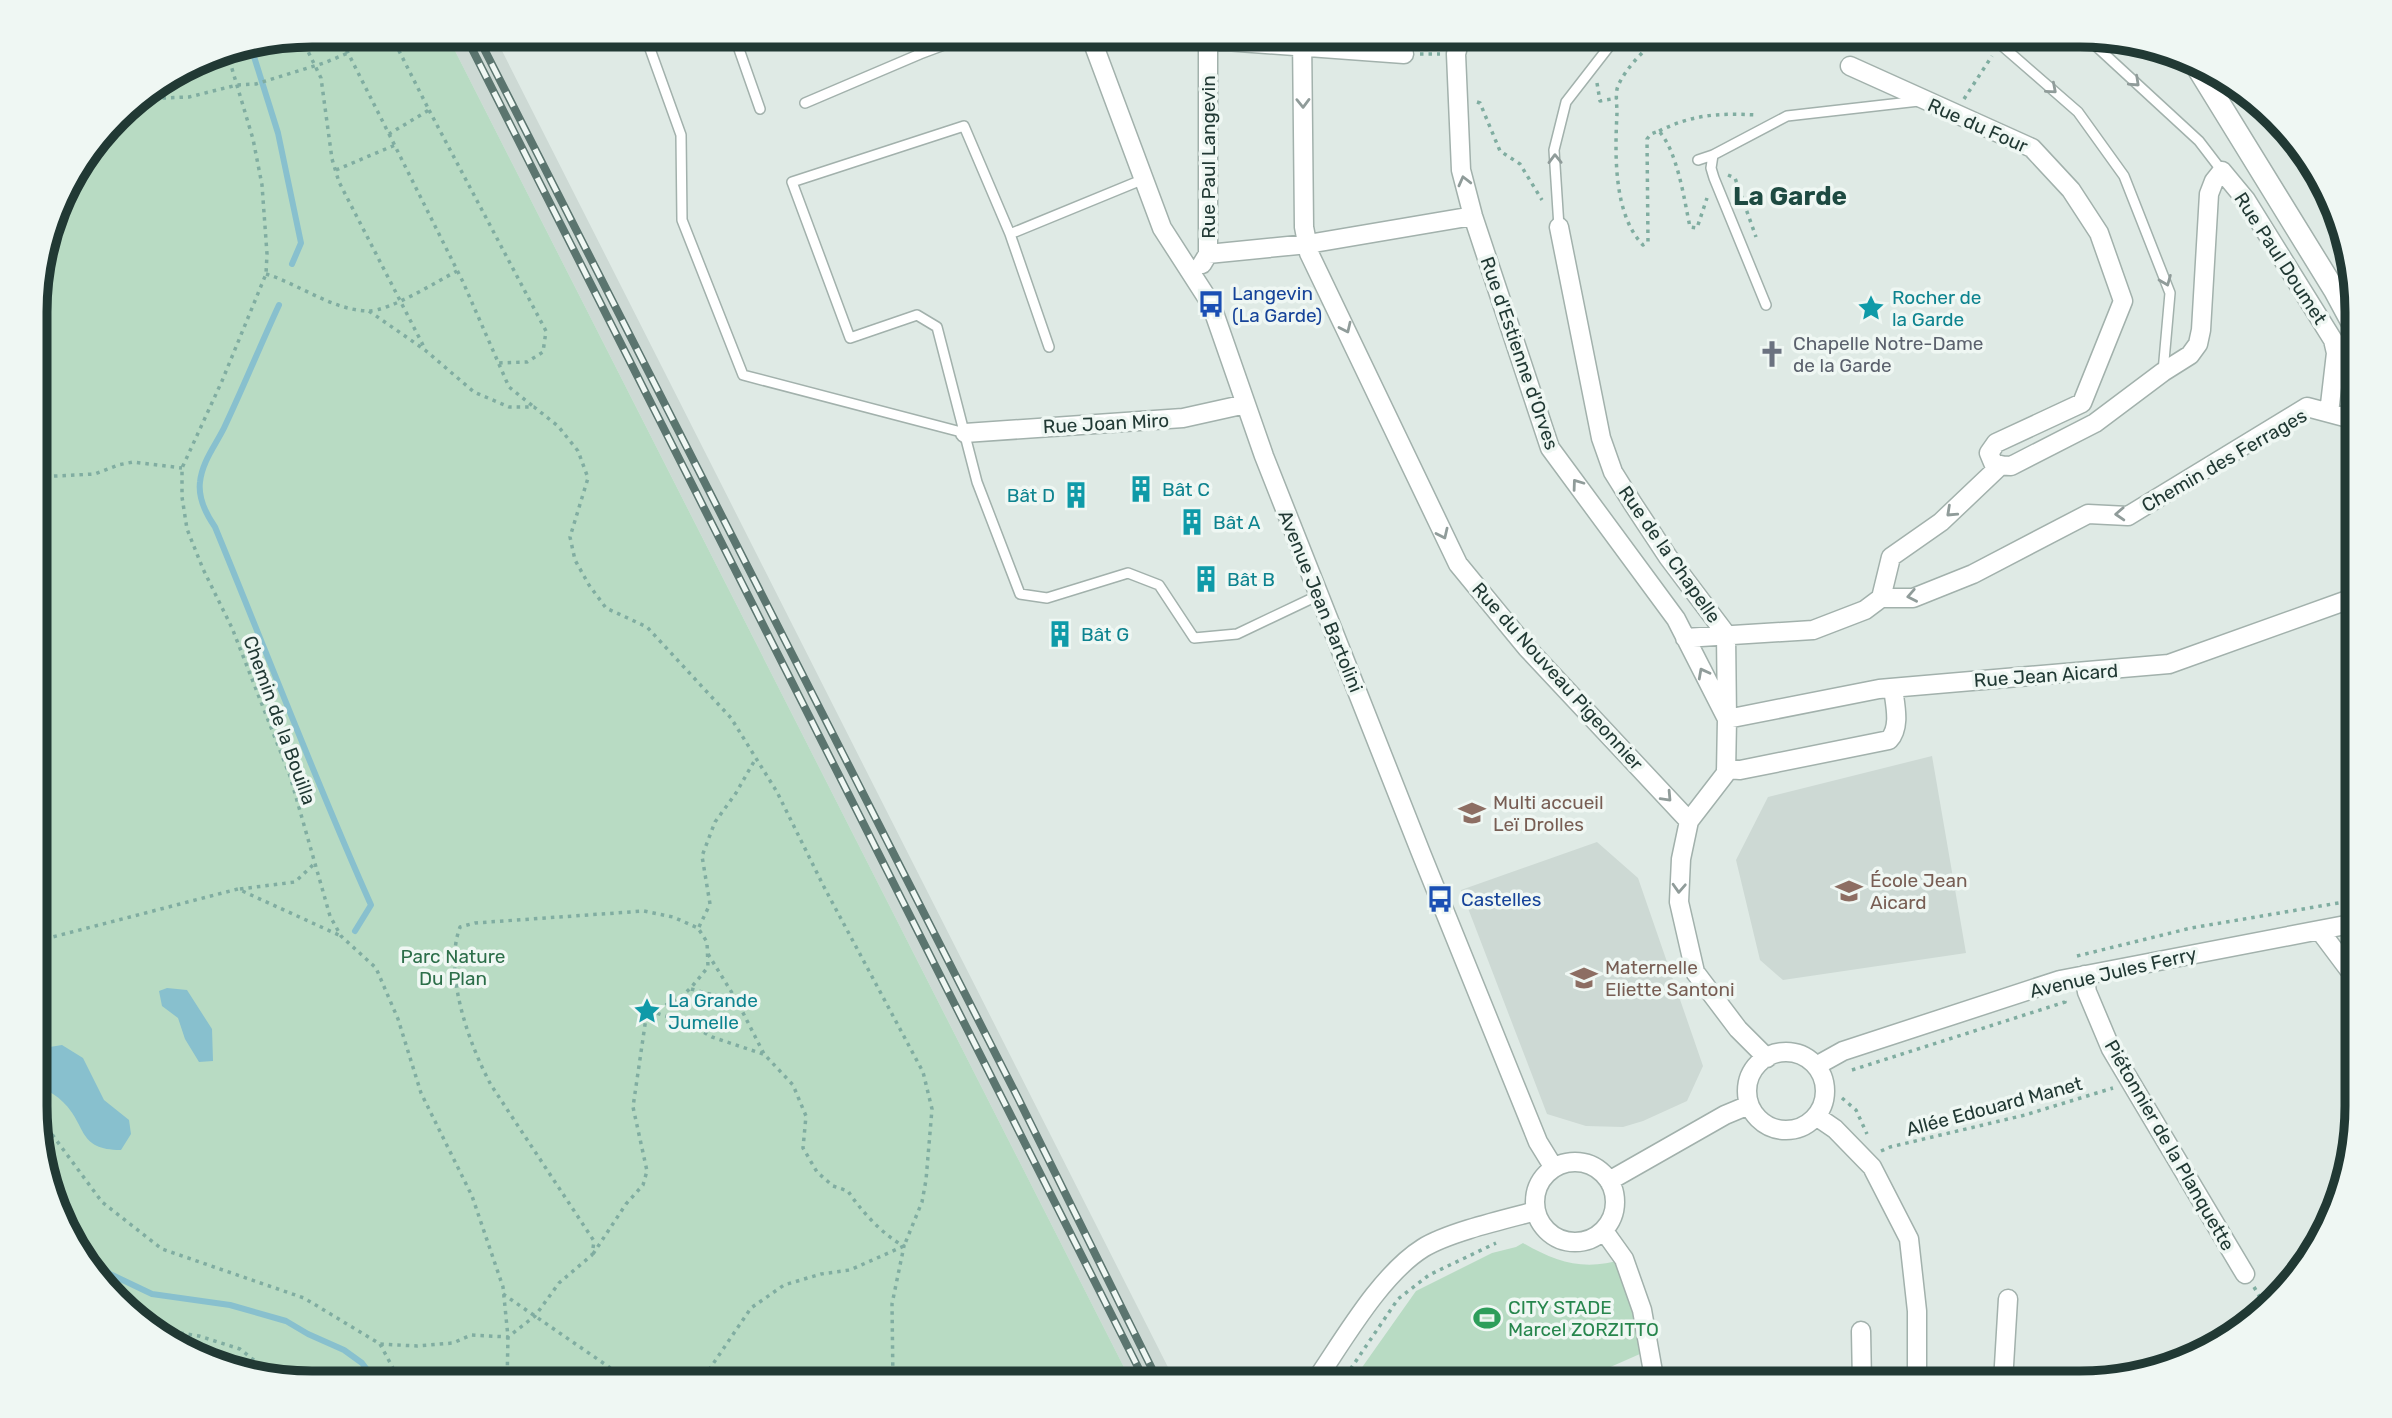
<svg xmlns="http://www.w3.org/2000/svg" width="2392" height="1418" font-family="Rubik,sans-serif">
  <rect width="100%" height="100%" fill="#dfeae5"/>
  <path fill="#cdd9d4" d="M447,35h47l682,1348h-44z
    M1932,756l34,197 -183,27 -23,-20 -24,-100 32,-63z
    M1597,842l41,36 65,188 -16,35 -44,20 -20,6 -37,-1 -39,-12 -86,-224z"/>
  <path fill="#b8dbc3" d="M312,35h135l685,1348h-820l-72,-10 -67,-27 -92,-86 -44,-118v-866l27,-87 65,-85 77,-48z
    M1523,1243c34,20 62,28 101,16l25,91 -75,33h-223l65,-92 76,-38 24,-6z"/>
  <path fill="#88c0ce" d="M167,988l20,2 25,39 1,32 -14,1 -14,-23 -7,-21 -16,-12 -3,-15z
    M62,1045l21,13 21,42 25,20 2,14 -10,16c-44,0 -34,-25 -58,-48 -6,-6 -13,-10 -20,-14l-6,-25 1,-14z"/>
  <g fill="none" stroke-linecap="round" stroke-linejoin="round">
    <path stroke="#88c0ce" stroke-width="6" d="M251,47l27,86 23,110 -9,21
      M279,305c-19,41 -36,83 -55,123 -9,18 -22,34 -24,54 -2,16 6,32 15,45 52,126 100,253 156,378l-16,26
      M75,1242l35,32 42,20 78,11 56,16 22,13 36,16 18,13 15,20"/>
    <defs>
      <path id="service" d="M645,35l36,100 1,85 61,155 222,58
        M734,35l26,74
        M1978,35l22,9 78,68 46,64 46,117 -7,79
        M2085,36l114,105 23,30
        M920,54l51,-19
        M805,103l115,-49 -7,-19
        M1713,155l-2,13 3,10 52,127
        M1698,160l15,-5 74,-39 132,-15
        M1559,227l-5,-77 12,-48 52,-67
        M1010,234l-46,-108 -172,56 58,156 67,-23 20,12 40,155 43,112 27,4 81,-25 31,12 35,53 43,-4 82,-39
        M1049,347l-39,-113 134,-55"/>
      <path id="minor" d="M1090,35l72,193 49,76 53,152 157,397 117,289 16,26
        M1144,35l260,19
        M1302,35l2,192 5,26 149,311 69,84 162,173
        M1461,35l-5,19 5,116 12,46 77,232 126,171 51,100 -1,54 -37,48 -8,38 -2,43 16,70 43,57 29,29
        M1850,66l182,82 39,42 28,43 24,68 -41,102 -86,40 -7,10 5,12 17,1 84,-43 68,-51 27,-17 8,-11 3,-14 8,-136 5,-13 8,-10 24,29 87,140 3,13 -7,60
        M1559,227l42,211 12,34 20,32 35,53 58,77 1,85 152,-30 290,-25 187,-67
        M1208,254l100,-10 165,-28
        M1202,264l6,-10v-219
        M965,433l218,-15 63,-14
        M1881,598l10,-41 50,-35 60,-57
        M1685,638l128,-8 52,-20 16,-12h32l60,-24 115,-60 40,2 179,-109 49,13
        M1726,769l14,1 149,-30c12,-13 6,-35 4,-52
        M2320,931l36,48
        M2084,975l3,17 24,57 134,225
        M1747 1091a39 39 0 1 1 78 0a39 39 0 1 1-78 0Z
        M1816,1066l27,-15 217,-71 296,-57
        M1816,1116l19,13 37,38 37,72 8,72v71
        M1535 1202a40 40 0 1 1 80 0a40 40 0 1 1-80 0Z
        M1609,1181l116,-66 24,-10
        M1604,1231l20,28 18,51 13,73
        M1861,1331l1,52
        M2003,1382l5,-83
        M1314,1383c29,-42 66,-108 109,-135 26,-16 83,-29 113,-37"/>
      <path id="tertiary" d="M2194,62l141,229 21,39"/>
    </defs>
    <use href="#service" stroke="#a2b1ac" stroke-width="12"/>
    <use href="#minor" stroke="#a2b1ac" stroke-width="21"/>
    <use href="#tertiary" stroke="#a2b1ac" stroke-width="24"/>
    <path stroke="#80ada1" stroke-width="3.5" stroke-dasharray="3.5 5" stroke-linecap="butt" d="M339,35l50,99 40,-24 -38,-75
      M1660,35c-14,14 -34,32 -42,51 -3,7 -1,19 -1,27 -2,40 -4,101 26,132l5,-3 -1,-103 4,-5 8,-3c19,22 25,68 31,96l7,1 10,-30
      M1821,35l23,5 14,8
      M301,37l20,41 11,81 7,23 85,165
      M227,52l26,87 9,46 5,69 -1,20 -44,107 -40,87v29l5,32 16,40 29,59 58,148 40,140 11,20 35,32 22,51 23,74 51,103 31,91 5,50 -1,46
      M1420,54h20
      M1597,83l3,18 17,-3
      M137,99l52,-2 48,-12 19,-1 68,-21 24,-10
      M1964,99l28,-43
      M1477,102l3,1 20,48 20,13 22,36
      M429,110l117,221 -3,21 -16,10 -29,1
      M1659,131c35,-17 60,-18 98,-16
      M389,134l74,148 46,105 25,20
      M336,170l59,-25
      M1728,175l7,3 21,59
      M266,274c33,10 66,36 102,37 22,0 68,-29 89,-40
      M369,311l56,39 49,42 35,15h25l24,19 20,25 10,27 -18,59 5,23 14,25 17,23 41,19 84,91 46,74 46,93 100,187 9,37 -6,71 -4,22 -18,44 -54,24 -29,4 -37,11 -33,23 -51,75
      M37,477l58,-3 23,-9 15,-3 49,6
      M240,889l55,-7 19,-18
      M699,927l11,-23 -8,-48 13,-34 21,-29 20,-35
      M37,941l201,-52 103,47
      M708,954l29,47 27,53 29,31 13,31 -3,32 14,24 16,14 15,5c12,19 36,45 56,55l-12,58 1,79
      M2077,956l114,-28 165,-28
      M691,989l45,12
      M649,1011l37,11 26,15 51,17
      M1852,1070l213,-68 -1,-4
      M1842,1098l14,12 11,24
      M37,1114l65,88 60,47 142,49 76,46 37,2 36,-3 18,-8 37,2 27,-21 24,-33 33,-28 2,-14 -103,-156c-22,-41 -48,-112 -31,-158l15,-4 169,-12 29,6 25,11 9,14 1,25c-21,26 -27,35 -61,44
      M1881,1151l9,-4 135,-32 88,-27
      M593,1254l33,-50 17,-19 4,-14 -14,-64 14,-96
      M2254,1287l13,22
      M503,1294l106,73 17,16
      M155,1329l44,7 41,13 25,20 54,14
      M380,1344l21,39
      M1341,1383l57,-84 31,-24 67,-32"/>
    <use href="#service" stroke="#fff" stroke-width="9"/>
    <use href="#minor" stroke="#fff" stroke-width="18"/>
    <use href="#tertiary" stroke="#fff" stroke-width="21"/>
    <defs>
      <path id="rail" d="M465,35l681,1348
        M477,35l542,1065 140,283"/>
    </defs>
    <use href="#rail" stroke="#5b756f" stroke-width="8"/>
    <use href="#rail" stroke="#eff7f3" stroke-width="5" stroke-dasharray="16" stroke-linecap="butt"/>
  </g>
  <defs><path id="oneway-chevron" d="M-2-3.5L2.5 0L-2 3.5" fill="none" stroke-width="1.6" stroke-linecap="round" stroke-linejoin="round" transform="scale(1.75)"/></defs>
  <g stroke="#909c9a">
    <use href="#oneway-chevron" transform="translate(2135 82) rotate(43)"/>
    <use href="#oneway-chevron" transform="translate(2052 89) rotate(41)"/>
    <use href="#oneway-chevron" transform="translate(1303 103) rotate(89)"/>
    <use href="#oneway-chevron" transform="translate(1555 159) rotate(-91)"/>
    <use href="#oneway-chevron" transform="translate(1464 181) rotate(-104)"/>
    <use href="#oneway-chevron" transform="translate(2166 281) rotate(68)"/>
    <use href="#oneway-chevron" transform="translate(1346 328) rotate(65)"/>
    <use href="#oneway-chevron" transform="translate(1577 484) rotate(-126)"/>
    <use href="#oneway-chevron" transform="translate(1951 512) rotate(137)"/>
    <use href="#oneway-chevron" transform="translate(2120 514) rotate(177)"/>
    <use href="#oneway-chevron" transform="translate(1443 534) rotate(65)"/>
    <use href="#oneway-chevron" transform="translate(1912 596) rotate(169)"/>
    <use href="#oneway-chevron" transform="translate(1703 673) rotate(-118)"/>
    <use href="#oneway-chevron" transform="translate(1667 797) rotate(47)"/>
    <use href="#oneway-chevron" transform="translate(1679 888) rotate(93)"/>
  </g>
  <defs>
    <symbol id="bus-bare" viewBox="-9 -9 18 18"><path d="M-5-6H5V4H4V6H2V4H-2V6H-4V4H-5ZM-3.5-4V0h7V-4ZM-3.5 1.2v1.5H-2V1.2ZM2 1.2v1.5H3.5V1.2Z" fill="#1a4fb4" stroke="#eff7f3" stroke-width="2.5" paint-order="stroke"/></symbol>
    <symbol id="sight-bare" viewBox="-9 -9 18 18"><path d="M0-6L1.8-2.2L6-1.7L2.9 1.2L3.7 5.4L0 3.3L-3.7 5.4L-2.9 1.2L-6-1.7L-1.8-2.2Z" fill="#0f9aa8" stroke="#eff7f3" stroke-width="2.5" paint-order="stroke"/></symbol>
    <symbol id="church-bare" viewBox="-9 -9 18 18"><path d="M-1.2-6h2.4v3.5h3.3v2.4h-3.3V6h-2.4V-.1h-3.3v-2.4h3.3Z" fill="#6b7280" stroke="#eff7f3" stroke-width="2.5" paint-order="stroke"/></symbol>
    <symbol id="building-bare" viewBox="-9 -9 18 18"><path d="M-4-6H4V6H1V3H-1V6H-4ZM-2.5-4.3h1.7v1.8h-1.7ZM.8-4.3h1.7v1.8H.8ZM-2.5-1h1.7V.8h-1.7ZM.8-1h1.7V.8H.8Z" fill="#0f9aa8" stroke="#eff7f3" stroke-width="2.5" paint-order="stroke"/></symbol>
    <symbol id="school-bare" viewBox="-9 -9 18 18"><path d="M0-5L7-2L0 1L-7-2ZM-4 1L0 2.5L4 1V4Q0 6-4 4Z" fill="#8d6e63" stroke="#eff7f3" stroke-width="2.5" paint-order="stroke"/></symbol>
    <symbol id="stadium-bare" viewBox="-9 -9 18 18"><path d="M0-5a6.5 5 0 1 0 0 10a6.5 5 0 1 0 0-10ZM-3.5-1.8h7v3.6h-7Z" fill="#2e9e5b" stroke="#eff7f3" stroke-width="2.5" paint-order="stroke"/></symbol>
  </defs>
  <g fill-rule="evenodd">
    <use href="#bus-bare" x="1192" y="285" width="38" height="38"/>
    <use href="#sight-bare" x="1852" y="289" width="38" height="38"/>
    <use href="#church-bare" x="1753" y="335" width="38" height="38"/>
    <use href="#building-bare" x="1122" y="470" width="38" height="38"/>
    <use href="#building-bare" x="1057" y="476" width="38" height="38"/>
    <use href="#building-bare" x="1173" y="503" width="38" height="38"/>
    <use href="#building-bare" x="1187" y="560" width="38" height="38"/>
    <use href="#building-bare" x="1041" y="615" width="38" height="38"/>
    <use href="#school-bare" x="1453" y="794" width="38" height="38"/>
    <use href="#school-bare" x="1830" y="872" width="38" height="38"/>
    <use href="#bus-bare" x="1421" y="880" width="38" height="38"/>
    <use href="#school-bare" x="1565" y="959" width="38" height="38"/>
    <use href="#sight-bare" x="628" y="992" width="38" height="38"/>
    <use href="#stadium-bare" x="1468" y="1299" width="38" height="38"/>
  </g>
  <g text-anchor="middle" stroke-width="7" stroke-linejoin="round" paint-order="stroke">
    <g font-size="19" fill="#213934" stroke="#eff7f3">
      <text transform="translate(1978 125) rotate(24)" y="7">Rue du Four</text>
      <text transform="translate(1208 157) rotate(-90)" y="7">Rue Paul Langevin</text>
      <text transform="translate(2281 258) rotate(57)" y="7">Rue Paul Doumet</text>
      <text transform="translate(1520 353) rotate(71)" y="7">Rue d'Estienne d'Orves</text>
      <text transform="translate(1106 423) rotate(-3)" y="7">Rue Joan Miro</text>
      <text transform="translate(2224 460) rotate(-30)" y="7">Chemin des Ferrages</text>
      <text transform="translate(1670 554) rotate(55)" y="7">Rue de la Chapelle</text>
      <text transform="translate(1321 601) rotate(68)" y="7">Avenue Jean Bartolini</text>
      <text transform="translate(2046 675) rotate(-4)" y="7">Rue Jean Aicard</text>
      <text transform="translate(1558 676) rotate(48)" y="7">Rue du Nouveau Pigeonnier</text>
      <text transform="translate(280 720) rotate(70)" y="7">Chemin de la Bouilla</text>
      <text transform="translate(2113 972) rotate(-13)" y="7">Avenue Jules Ferry</text>
      <text transform="translate(1994 1106) rotate(-15)" y="7">Allée Edouard Manet</text>
      <text transform="translate(2170 1145) rotate(60)" y="7">Piétonnier de la Planquette</text>
    </g>
    <g font-size="19" fill="#164399" stroke="#eff7f3" text-anchor="start">
      <text x="1232" y="300">Langevin<tspan x="1232" dy="22">(La Garde)</tspan></text>
      <text x="1461" y="906">Castelles</text>
    </g>
    <g font-size="19" fill="#0d838f" stroke="#eff7f3" text-anchor="start">
      <text x="1892" y="304">Rocher de<tspan x="1892" dy="22">la Garde</tspan></text>
      <text x="1162" y="496">Bât C</text>
      <text x="1055" y="502" text-anchor="end">Bât D</text>
      <text x="1213" y="529">Bât A</text>
      <text x="1227" y="586">Bât B</text>
      <text x="1081" y="641">Bât G</text>
      <text x="668" y="1007">La Grande<tspan x="668" dy="22">Jumelle</tspan></text>
    </g>
    <g font-size="19" fill="#5b616d" stroke="#eff7f3" text-anchor="start">
      <text x="1793" y="350">Chapelle Notre-Dame<tspan x="1793" dy="22">de la Garde</tspan></text>
    </g>
    <g font-size="19" fill="#785e54" stroke="#eff7f3" text-anchor="start">
      <text x="1493" y="809">Multi accueil<tspan x="1493" dy="22">Leï Drolles</tspan></text>
      <text x="1870" y="887">École Jean<tspan x="1870" dy="22">Aicard</tspan></text>
      <text x="1605" y="974">Maternelle<tspan x="1605" dy="22">Eliette Santoni</tspan></text>
    </g>
    <g font-size="19" fill="#2c6e49" stroke="#eff7f3">
      <text x="453" y="963">Parc Nature<tspan x="453" dy="22">Du Plan</tspan></text>
    </g>
    <g font-size="19" fill="#27864d" stroke="#eff7f3" text-anchor="start">
      <text x="1508" y="1314">CITY STADE<tspan x="1508" dy="22">Marcel ZORZITTO</tspan></text>
    </g>
    <g font-size="26" font-weight="bold" fill="#1d4a41" stroke="#eff7f3">
      <text x="1790" y="205">La Garde</text>
    </g>
  </g>
  <path d="M0 0H2392V1418H0ZM312 47H2080A265 265 0 0 1 2345 312V1106A265 265 0 0 1 2080 1371H312A265 265 0 0 1 47 1106V312A265 265 0 0 1 312 47Z" fill="#eff7f3" fill-rule="evenodd"/>
  <path fill="none" stroke="#213934" stroke-width="9" d="M312 47H2080A265 265 0 0 1 2345 312V1106A265 265 0 0 1 2080 1371H312A265 265 0 0 1 47 1106V312A265 265 0 0 1 312 47Z"/>
</svg>
